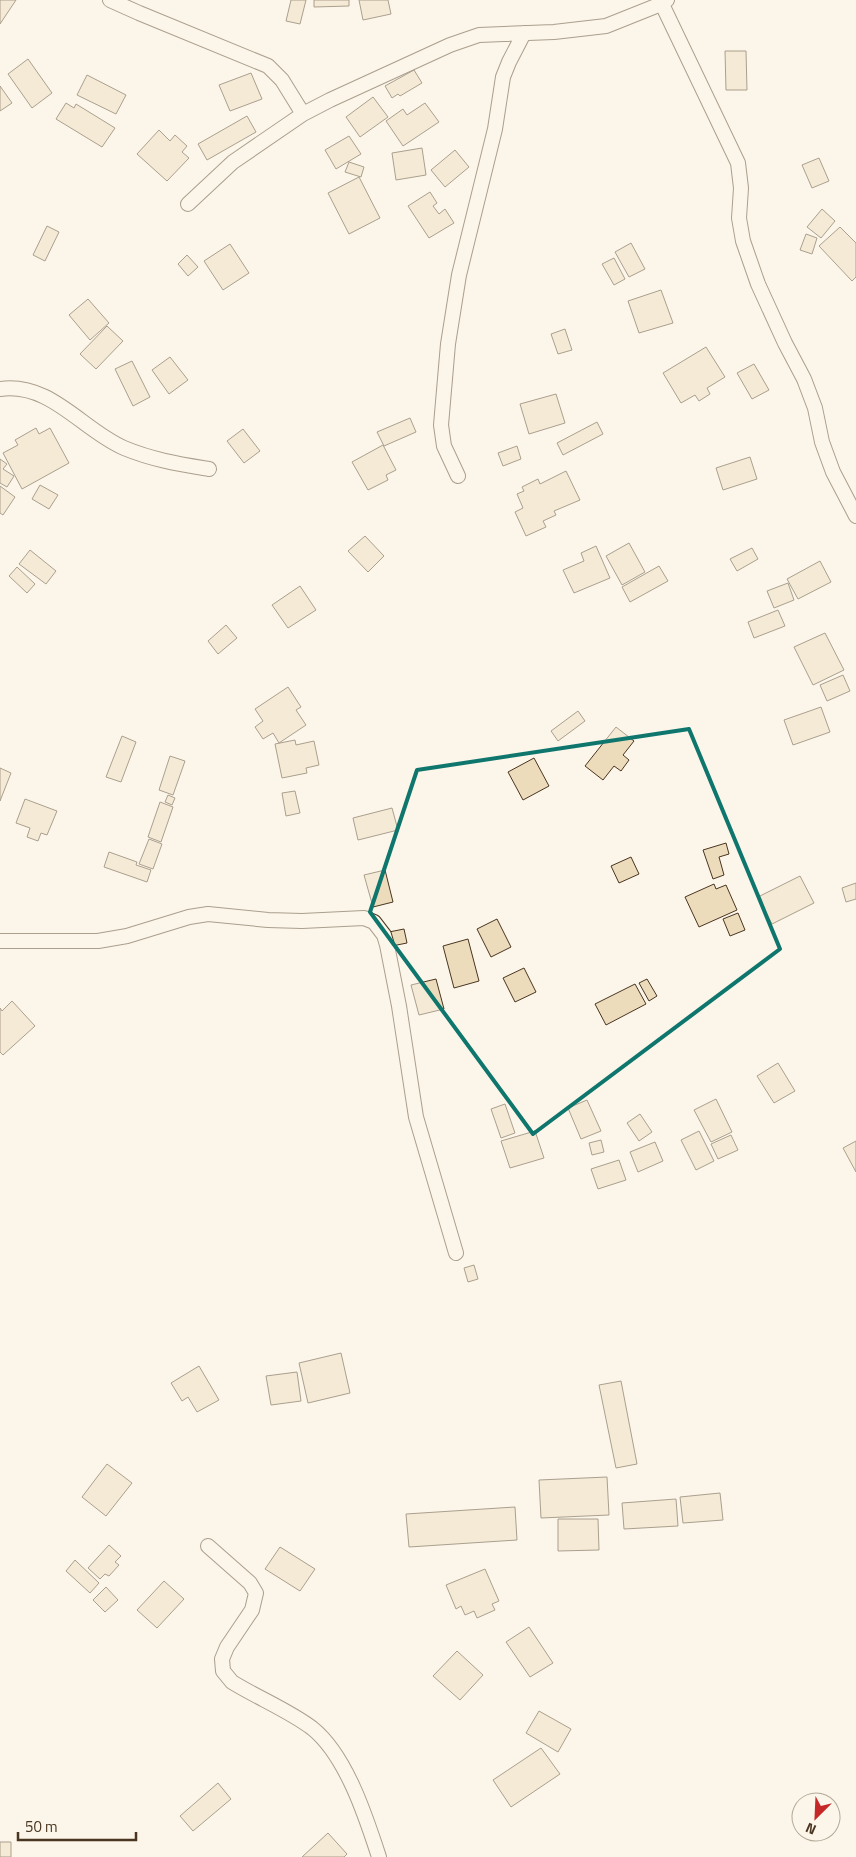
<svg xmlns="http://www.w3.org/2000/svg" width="856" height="1857" font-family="'Titillium Web',sans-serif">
  <rect width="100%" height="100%" fill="#fbf6e9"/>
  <path fill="#ecdcbc" stroke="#4a3520" d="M0,0h16l-16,24z
    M291,0h15l-6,24 -14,-3z
    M314,0h35v6l-35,1z
    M359,0h29l3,14 -28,6z
    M725,51h21l1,39h-21z
    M28,59l24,34 -20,15 -24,-34z
    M414,70l8,13 -22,13 -2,-2 -6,4 -7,-12z
    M251,73l11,26 -32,12 -11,-26z
    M87,75l39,20 -10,19 -39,-19z
    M0,86l12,17 -12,8z
    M373,97l15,20 -28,20 -14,-20z
    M66,103l8,5 2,-4 39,24 -13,19 -46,-28z
    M425,103l14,19 -36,24 -17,-25 17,-12 4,6z
    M247,116l9,16 -49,28 -9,-16z
    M159,130l11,11 5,-6 12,11 -5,6 7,6 -22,23 -30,-27z
    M349,136l12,18 -25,15 -11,-19z
    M422,148l4,27 -30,5 -4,-27z
    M455,150l14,17 -24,20 -14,-17z
    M819,158l10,23 -17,7 -10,-23z
    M349,162l15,5 -3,10 -16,-5z
    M359,177l21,41 -31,16 -21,-41z
    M430,192l7,11 -4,3 6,8 6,-5 9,14 -25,15 -21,-32z
    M822,209l13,12 -14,17 -14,-11z
    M47,226l12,6 -14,29 -12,-6z
    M840,227l16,16v34l-4,4 -33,-35z
    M806,234l11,4 -5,16 -12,-4z
    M631,243l14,26 -16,8 -14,-25z
    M230,244l19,29 -26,17 -19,-29z
    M187,255l11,12 -10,9 -10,-12z
    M614,258l11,21 -11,6 -12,-21z
    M661,290l12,33 -34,10 -11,-32z
    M88,299l21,24 -19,17 -21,-25z
    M107,326l16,15 -27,28 -16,-15z
    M565,329l7,21 -14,4 -7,-20z
    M706,347l19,30 -18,11 3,6 -11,7 -4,-6 -14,8 -18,-30z
    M170,357l18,23 -19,14 -17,-24z
    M132,361l18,36 -17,9 -18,-37z
    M754,364l15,26 -17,9 -15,-26z
    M556,394l9,29 -36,11 -9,-30z
    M410,418l6,14 -32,14 -7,-14z
    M597,422l6,12 -40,21 -6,-12z
    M36,428l3,6 11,-6 19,35 -47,26 -19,-36 15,-8 -3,-5z
    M243,429l17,22 -16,12 -17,-22z
    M383,445l13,25 -10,5 2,5 -20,10 -16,-28z
    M517,446l4,13 -18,7 -5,-13z
    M750,457l7,22 -34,11 -7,-22z
    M0,459l7,5 -4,5 11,7 -7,11 -7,-4z
    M566,471l14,29 -26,11 2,4 -13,6 3,6 -20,9 -11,-24 8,-4 -6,-14 7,-3 -2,-4 16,-8 2,5z
    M40,485l18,10 -9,14 -17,-10z
    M0,486l15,11 -12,18 -3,-2z
    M365,536l19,20 -16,16 -20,-21z
    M629,543l16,29 -23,13 -16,-29z
    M596,546l14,32 -36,15 -11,-23 21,-9 -3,-8z
    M752,548l6,11 -21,12 -7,-12z
    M30,550l26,21 -10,13 -27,-20z
    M820,561l11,21 -33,17 -11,-20z
    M659,566l9,15 -38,21 -8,-15z
    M17,567l18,17 -8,9 -18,-17z
    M788,583l6,17 -20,8 -7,-17z
    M300,586l16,24 -28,18 -16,-23z
    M778,610l7,16 -31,12 -6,-16z
    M226,625l11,13 -19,16 -10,-13z
    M825,633l19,37 -31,15 -19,-38z
    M843,675l7,16 -23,10 -7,-16z
    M288,687l13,20 -5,3 10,15 -27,18 -6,-10 -10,6 -8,-12 8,-6 -8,-12z
    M821,707l9,25 -37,13 -9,-25z
    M578,711l7,10 -27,20 -7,-10z
    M616,727l18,14 -11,14 6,5 -8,11 -7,-5 -11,14 -18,-14z
    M122,736l14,6 -15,40 -15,-5z
    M295,740l1,5 18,-4 5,24 -13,3 1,5 -25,5 -7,-34z
    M170,756l15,5 -12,34 -14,-5z
    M534,758l15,28 -26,14 -15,-28z
    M0,768l11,5 -11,28z
    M295,791l5,22 -14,3 -4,-23z
    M168,795l7,3 -3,7 -7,-3z
    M25,799l32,12 -10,24 -6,-2 -3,8 -11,-4 3,-9 -14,-5z
    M160,802l13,5 -12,35 -13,-5z
    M392,808l6,22 -40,10 -5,-22z
    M149,839l13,5 -9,25 -14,-5z
    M726,843l3,11 -10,3 5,18 -11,4 -10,-29z
    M109,852l28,10 -1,3 15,5 -4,12 -43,-15z
    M631,857l8,17 -20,9 -8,-17z
    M385,870l8,32 -20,5 -9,-32z
    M800,876l14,27 -42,21 -14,-27z
    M856,883v16l-10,3 -4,-14z
    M714,884l2,5 10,-4 11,25 -38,17 -14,-30z
    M738,913l7,17 -15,6 -7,-17z
    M497,919l14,28 -20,10 -14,-28z
    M404,929l3,14 -15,3 -3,-14z
    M468,939l11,42 -25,7 -11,-42z
    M524,968l12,24 -21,10 -12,-24z
    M436,979l8,30 -25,6 -8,-30z
    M647,979l10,17 -8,5 -10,-18z
    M635,984l11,20 -40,21 -11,-21z
    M12,1001l23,25 -32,29 -3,-3v-44l2,3z
    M778,1063l17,28 -21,12 -17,-27z
    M716,1099l16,33 -21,10 -17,-32z
    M587,1100l14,31 -20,8 -13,-31z
    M505,1104l10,29 -14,5 -10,-29z
    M640,1114l12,18 -13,9 -12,-18z
    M535,1131l9,27 -34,10 -9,-27z
    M699,1131l15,30 -18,9 -15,-30z
    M731,1135l7,15 -20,9 -7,-15z
    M601,1140l3,12 -12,3 -3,-12z
    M856,1141v31l-13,-24z
    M655,1142l8,19 -25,11 -8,-20z
    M619,1160l7,20 -28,9 -7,-20z
    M474,1265l4,14 -10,3 -4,-14z
    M341,1353l9,40 -42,10 -9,-40z
    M199,1366l20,34 -22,12 -9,-15 -6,4 -11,-18z
    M297,1372l4,29 -30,4 -5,-29z
    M621,1381l16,83 -21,4 -17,-83z
    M107,1464l25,19 -26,33 -24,-19z
    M607,1477l2,38 -68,3 -2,-38z
    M720,1493l3,27 -40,3 -3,-26z
    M676,1499l2,27 -54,3 -2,-26z
    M515,1507l2,33 -108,7 -3,-33z
    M558,1519h40l1,31 -41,1z
    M109,1545l12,11 -6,6 4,3 -10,11 -4,-2 -5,5 -12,-11z
    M280,1547l35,22 -15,22 -35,-22z
    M75,1560l24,23 -9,10 -24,-22z
    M485,1569l14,32 -7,3 3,6 -18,8 -3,-7 -9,4 -4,-9 -5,3 -10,-24z
    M164,1581l20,18 -27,29 -20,-18z
    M106,1587l12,13 -13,12 -12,-12z
    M529,1627l24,36 -23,14 -24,-35z
    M457,1651l26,24 -23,25 -27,-24z
    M539,1711l32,18 -13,23 -32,-19z
    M541,1748l19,26 -49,33 -18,-27z
    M218,1783l13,16 -38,32 -13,-15z
    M328,1833l19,21 -3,3h-42z
    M0,1842h11v15h-11z"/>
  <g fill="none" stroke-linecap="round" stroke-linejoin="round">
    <defs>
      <path id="street" d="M110,0l29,13 129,53 14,14 21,34
        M660,0l78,163 3,25 -2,30 4,23 15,43 27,59 19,36 11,29 7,34 11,30 23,44
        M188,204l45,-42 70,-48 27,-14 120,-55 29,-10 75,-3 52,-6 55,-22 6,-4
        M0,389c51,-7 82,41 124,59 29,12 55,16 85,21
        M458,476l-14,-30 -3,-21 7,-81 11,-69 36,-146 8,-52 6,-15 15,-29
        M0,941h98l29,-5 62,-19 19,-3 60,6 34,1 62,-3 10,4 10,13 3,10 12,61 17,111 40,136
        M208,1546l42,37 6,10 -4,17 -25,37 -5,12 1,12 9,11c26,16 56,28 80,46 34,27 54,89 67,129"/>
    </defs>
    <use href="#street" stroke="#4a3520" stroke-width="16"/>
    <use href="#street" stroke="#fbf6e9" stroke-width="14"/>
  </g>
  <path d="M0 0H856V1857H0ZM689,729l91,220 -247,185 -163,-222 47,-142z" fill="#fbf6e9" fill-opacity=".55" fill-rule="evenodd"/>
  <path fill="none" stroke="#0f766e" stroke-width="4" stroke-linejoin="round" d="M689,729l91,220 -247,185 -163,-222 47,-142z"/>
  <g transform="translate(816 1817) rotate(204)"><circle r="24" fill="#fbf6e9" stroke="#b4a999"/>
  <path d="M0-4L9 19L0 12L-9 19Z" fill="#c62828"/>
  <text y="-8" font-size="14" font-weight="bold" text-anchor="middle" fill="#4a3520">N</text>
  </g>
  <path d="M18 1832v8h118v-8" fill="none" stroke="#4a3520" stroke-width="2.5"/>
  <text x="25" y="1832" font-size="15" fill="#4a3520" stroke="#fbf6e9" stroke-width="4" paint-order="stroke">50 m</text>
</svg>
